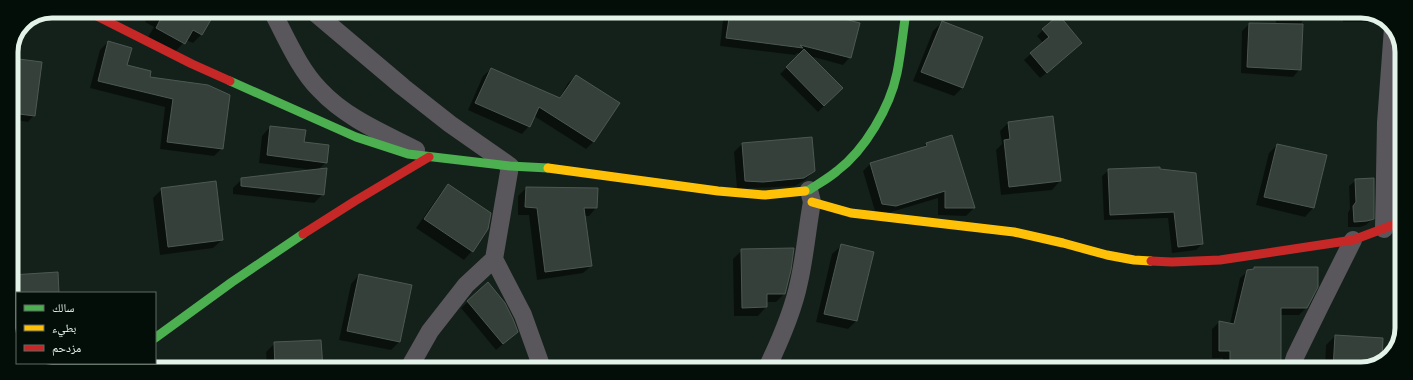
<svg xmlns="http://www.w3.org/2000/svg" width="1413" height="380" font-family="Lato,'Noto Naskh Arabic',sans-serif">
  <rect width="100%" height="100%" fill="#14211a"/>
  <path fill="#0007" d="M151,11h63l-13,24 -8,8 -7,-3 -11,12 -27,-15 6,-10 -9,-5z
    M724,12h88l47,12 -9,33 -7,8 -33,-9 32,32 -24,24 -38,-38 21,-20 -4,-1 -2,2 -75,-9z
    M1078,12h20l-6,7z
    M1276,12h95l13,8 -1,2h-40v-5l-41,-1 -2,53 -7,8 -52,-4 1,-42 7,-7 27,1z
    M942,22l40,16 -20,50 -8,8 -41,-15 20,-50z
    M1043,30l32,19 -35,29 -16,-18 19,-17 -6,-7z
    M108,42l18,24 23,12 59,8 14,62 -8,8 -54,-7 5,-42 -75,-19 10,-38z
    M11,59l23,56 -6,7 -17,-3z
    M491,69l68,30 9,-16 8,-7 42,27 -25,39 -7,7 -52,-33 -5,10 -7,8 -54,-24 15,-34z
    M1009,122l51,59 -8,9 -51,5 -5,-45 6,-6 -2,-13z
    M270,127l33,16 23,19 -8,8 5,24 -9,9 -81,-9v-6l9,-9 71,-9 -54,-7 3,-27z
    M951,136l23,72 -8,8 -28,-1v-17l-50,15 -13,-2 -12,-40 7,-7 51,-15 5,-5z
    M742,144l72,27 -9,9 -10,6 -58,3 -3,-37z
    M1277,145l49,11 -13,52 -8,9 -49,-12 13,-52z
    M1159,168l43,76 -6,6 -24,3 -4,-35 -64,2 -2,-44 7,-6z
    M1356,180l17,38 -7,7 -6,2h-12v-14l2,-4 -1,-23z
    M448,185l24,66 -8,9 -48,-32 24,-34z
    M526,188l71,1 -1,19 -7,8h-5l7,50 -8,7 -46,7 -8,-65h-11v-19z
    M162,189l60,51 -9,8 -53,7 -7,-57z
    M841,246l32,7 -17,68 -8,8 -32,-7 16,-68z
    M742,250l42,44 -8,8h-10v5l-8,9h-24l-1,-57z
    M1248,271l58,37 -7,7h-19v49l-5,5h-52v-11h-11v-29l7,-7 11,2 10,-46z
    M359,275l40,67 -8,8 -52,-10 12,-56z
    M11,276l47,17h-41v41h-4l-2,-3z
    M488,284l22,54 -14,12 -35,-42z
    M1335,336l26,33h-36l1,-24z
    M275,343l47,25h-55l-1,-16z"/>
  <path fill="#35403a" stroke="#4d5852" d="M157,11h59l-14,24 -9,-5 -8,14 -29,-16 7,-14z
    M730,12h86l44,11 -9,35 -51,-13 3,3 -77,-10z
    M1059,15l23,28 -35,30 -17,-20 19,-16 -7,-8z
    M942,21l41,16 -20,51 -42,-16z
    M1249,23l54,1 -2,46 -54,-3z
    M108,41l24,7 -5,17 24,6 -1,6 58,8 22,10 -7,54 -56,-7 6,-43 -75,-18z
    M804,49l39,39 -19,18 -38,-39z
    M11,58l31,4 -7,54 -24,-3z
    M491,68l69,30 16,-23 44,28 -26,39 -55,-35 -9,20 -55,-24z
    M1053,116l8,65 -52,6 -5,-47 6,-1 -2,-17z
    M270,126l36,4 -2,12 25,3 -2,18 -60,-8z
    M952,135l23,73h-30v-17l-49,15 -14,-2 -12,-41 57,-17 -1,-3z
    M812,137l3,34 -11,7 -41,4 -18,-1 -3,-38z
    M1277,144l50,11 -13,53 -50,-11z
    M1160,167v2l36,4 7,71 -25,3 -4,-35 -64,3 -2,-46z
    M327,168l-3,27 -83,-9v-8z
    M1374,178v41l-7,2 -13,1 -1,-16 3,-4 -1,-23z
    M216,181l7,59 -55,7 -7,-59z
    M448,184l43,29 -3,16 -15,23 -49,-33z
    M526,187l72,1 -1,20h-13l8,58 -47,6 -8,-64 -12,-1z
    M841,244l33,8 -17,69 -33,-7z
    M794,248l-3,22 -6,24h-18v13l-25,1 -1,-59z
    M1254,267h64v20l-11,21h-26v56h-51v-13h-11v-30l15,3 13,-54 7,-1z
    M58,272l1,21h-48v-18z
    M359,274l53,11 -12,57 -53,-11z
    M488,282l17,21 8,16 5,13 -15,12 -36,-43z
    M1335,335l48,3 -1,24 -21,7h-28z
    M321,340l2,28h-48l-1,-26z"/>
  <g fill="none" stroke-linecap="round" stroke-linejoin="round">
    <path stroke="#5a575c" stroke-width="18" d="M272,11c14,26 27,58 48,79 26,28 63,43 96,60
      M313,11l90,76 47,37 60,42 -16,93 -28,26 -36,46 -21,37
      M1384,229l2,-106 7,-95
      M494,259l29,56 19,53
      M767,368c13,-27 26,-56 32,-86 6,-26 8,-53 13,-80l-3,-12
      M1291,369l4,-12 25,-51 33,-66"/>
    <path stroke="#4caf50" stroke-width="9" d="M230,81l126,56 52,17 102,12 38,2
      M805,191l4,-1c9,-6 20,-12 28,-19 28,-21 53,-64 60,-98 4,-20 6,-41 9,-61
      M155,338l77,-56 71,-48"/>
    <path stroke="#ffc107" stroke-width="9" d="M548,168l170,23 47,4 40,-4
      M812,202l39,11 163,19 49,11 44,12 27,5 17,1
      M117,368l6,-5"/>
    <path stroke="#c62828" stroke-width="9" d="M87,11l105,53 38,17
      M303,234l52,-33 74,-44
      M1151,261l21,1 48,-2 133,-20 48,-18"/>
  </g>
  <path d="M0 0H1413V380H0ZM52 18H1361A34 34 0 0 1 1395 52V328A34 34 0 0 1 1361 362H52A34 34 0 0 1 18 328V52A34 34 0 0 1 52 18Z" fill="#040e08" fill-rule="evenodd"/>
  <path fill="none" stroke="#e3f3e9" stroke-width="5" d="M52 18H1361A34 34 0 0 1 1395 52V328A34 34 0 0 1 1361 362H52A34 34 0 0 1 18 328V52A34 34 0 0 1 52 18Z"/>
  <rect x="16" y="292" width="140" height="72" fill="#040e08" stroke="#5d6a62"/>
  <rect x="24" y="305" width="20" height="6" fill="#4caf50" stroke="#5d6a62"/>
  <text x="52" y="312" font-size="12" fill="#e3f3e9">سالك</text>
  <rect x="24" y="325" width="20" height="6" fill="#ffc107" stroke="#5d6a62"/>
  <text x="52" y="332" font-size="12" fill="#e3f3e9">بطيء</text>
  <rect x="24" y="345" width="20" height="6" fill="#c62828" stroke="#5d6a62"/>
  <text x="52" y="352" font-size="12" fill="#e3f3e9">مزدحم</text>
</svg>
